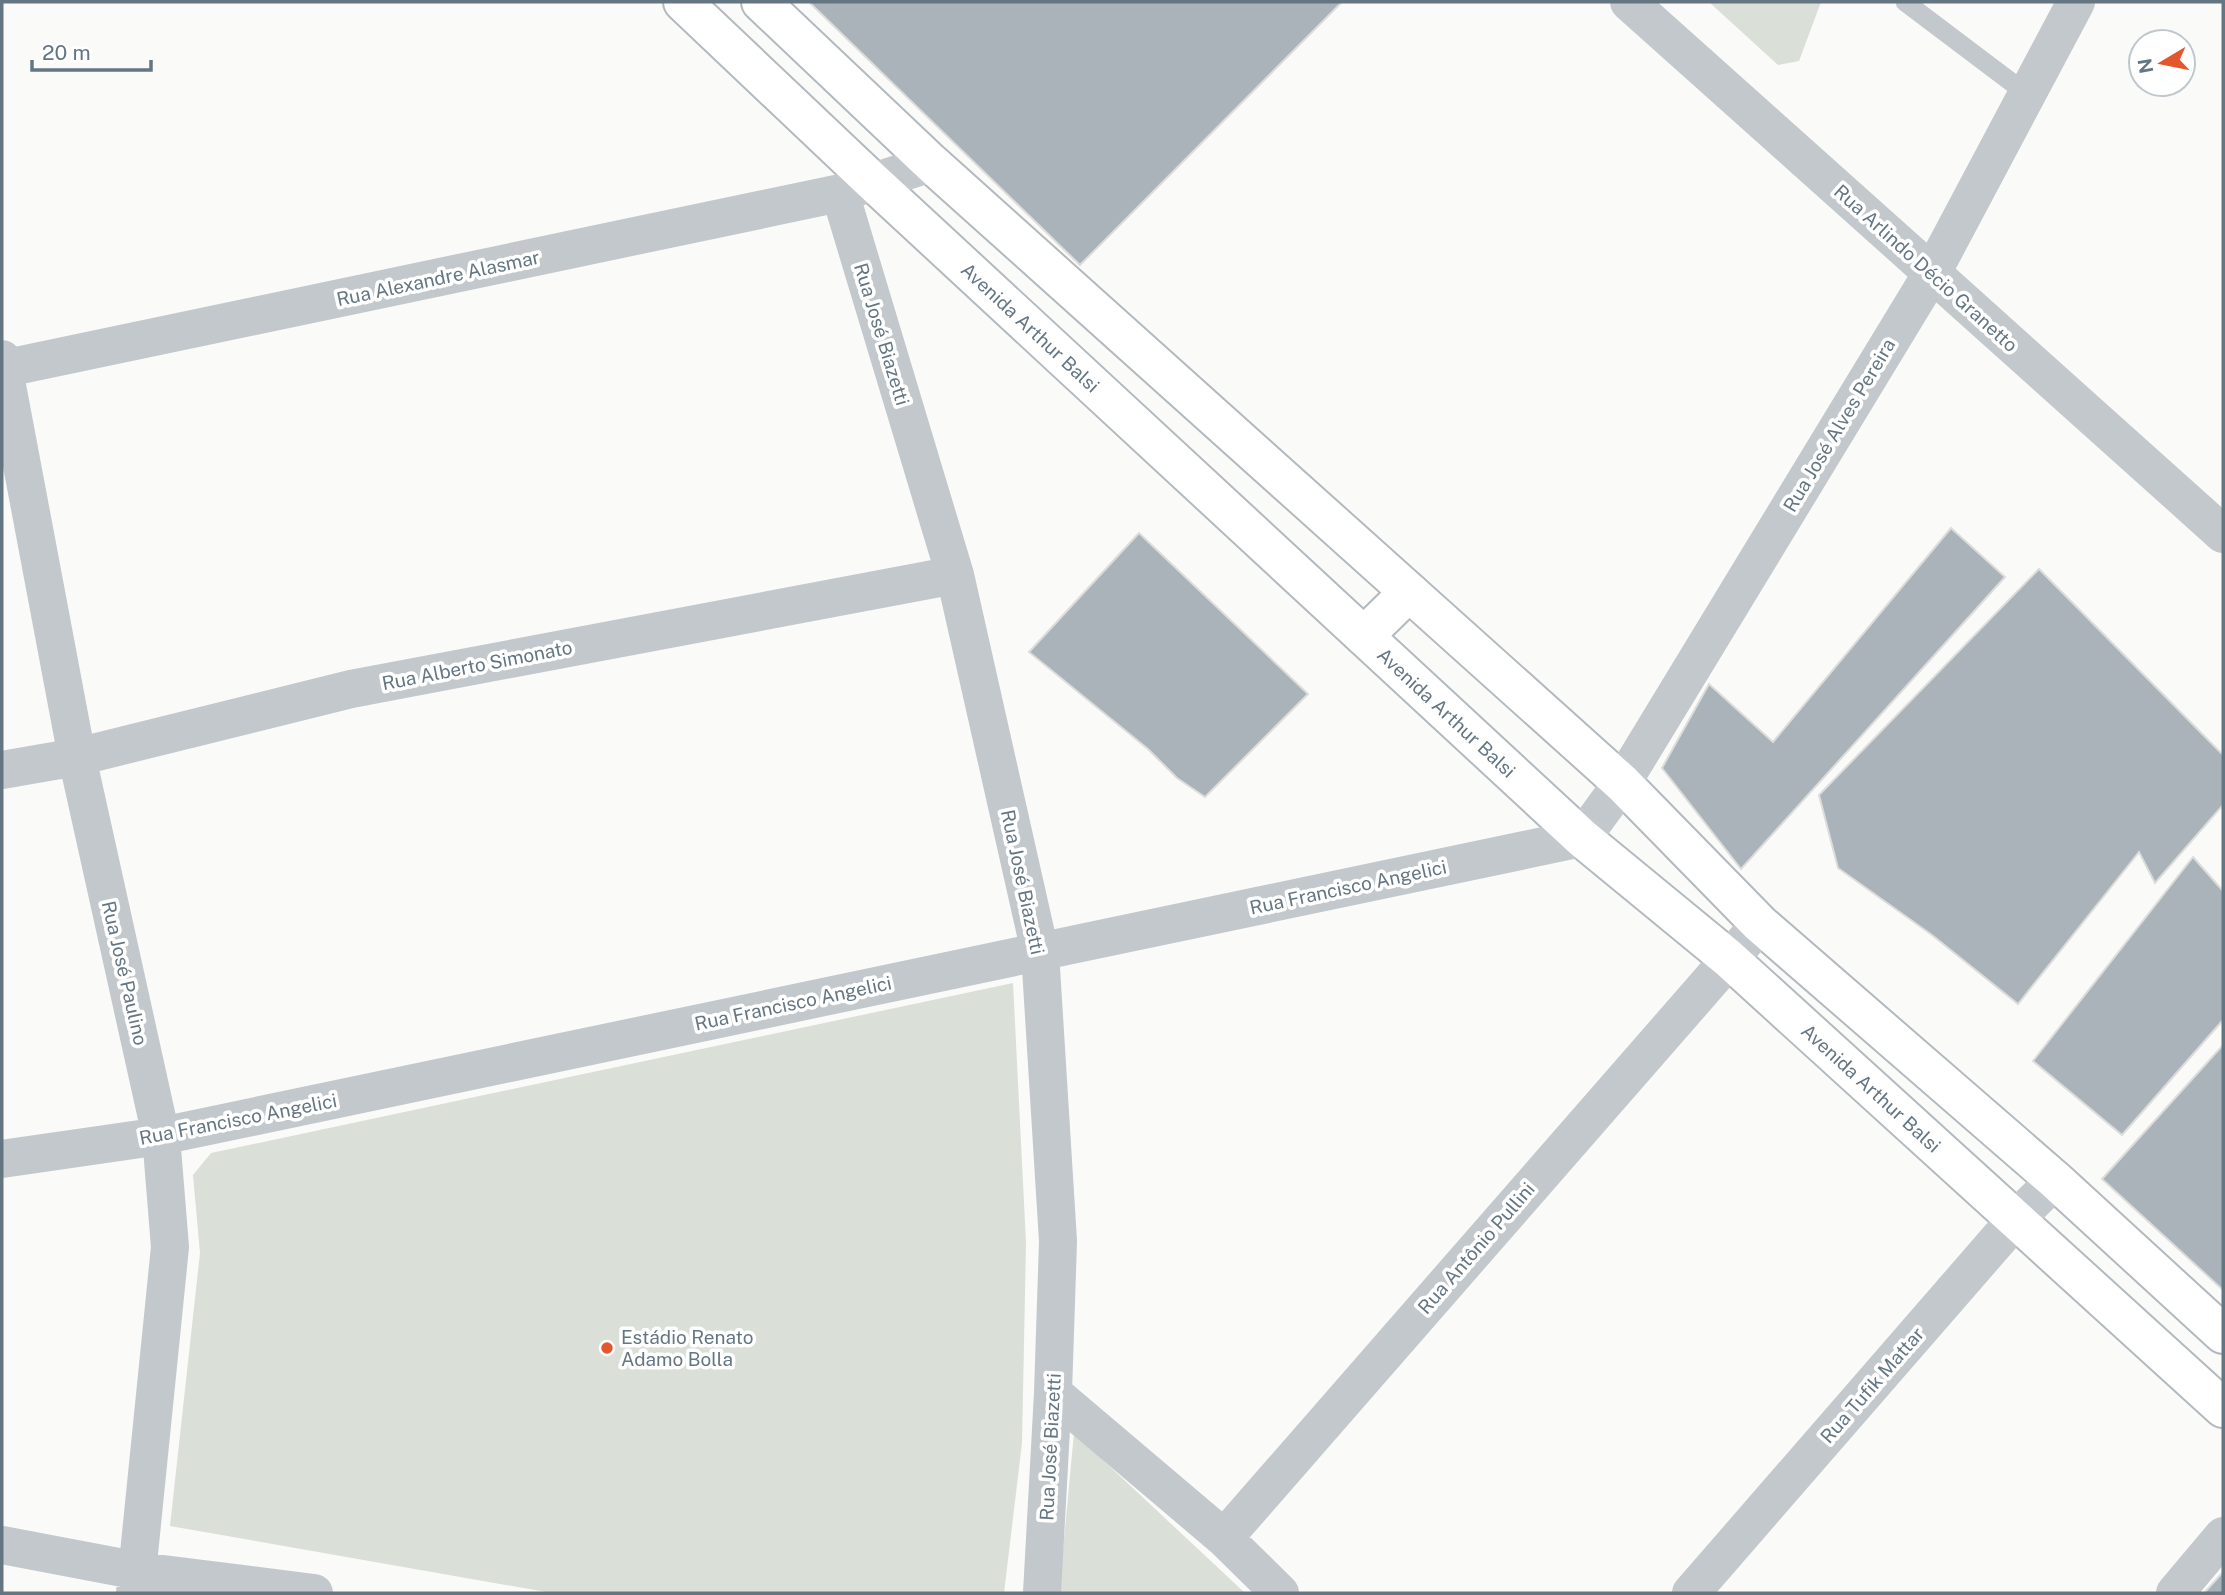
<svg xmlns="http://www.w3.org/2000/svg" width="2225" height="1595" font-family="'Public Sans',sans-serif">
  <rect width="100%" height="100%" fill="#fafaf8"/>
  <path fill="#dadfd7" d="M1709,2h112l-22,59 -21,4z
    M1013,983l13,260 -4,200 -18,150h-452l-382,-67 30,-273 -7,-78 18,-22z
    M1074,1433l171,160h-186z"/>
  <path fill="#aab3b9" stroke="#dcdcda" stroke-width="2" d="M809,2h533l-262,263z
    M1951,528l54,49 -264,292 -79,-101 47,-84 64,58z
    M1139,533l169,161 -103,103 -28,-19 -29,-29 -119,-97z
    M2039,569l184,186v50l-68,78 -16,-31 -121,152 -86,-69 -94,-67 -19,-73z
    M2193,857l30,34v129l-101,115 -89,-74z
    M2223,1045v245l-121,-111z
    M2223,1572v21h-19z"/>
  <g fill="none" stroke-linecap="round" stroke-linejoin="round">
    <defs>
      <g id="secondary">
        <path id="s1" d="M683,2l189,179 710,657 146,120 495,450"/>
        <path d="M761,2l170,161 691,620 138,141 295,256 168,154"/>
        <path d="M1364,636l45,-44"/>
      </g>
    </defs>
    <use href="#secondary" stroke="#b3babf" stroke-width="42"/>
    <path stroke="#c3c8cc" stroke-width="19" d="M1905,2l122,92"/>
    <path stroke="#c3c8cc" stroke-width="38" d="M1629,2l303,271
      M840,193l115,382 85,377 18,289 -5,152 -11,200
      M2,359l75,398 84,379 9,111 -35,346
      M2,369l838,-176 91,-30
      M2,770l75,-13 274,-68 604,-114
      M1053,1393l171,145 56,55
      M1224,1538l536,-614
      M2,1545l137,26 175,22
      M1691,1593l325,-374 39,-39"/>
    <path stroke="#c3c8cc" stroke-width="38" d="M1932,273l291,261
      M2,1159l159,-23 1421,-298 40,-55 310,-510 144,-271
      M2175,1593l48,-57"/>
    <use href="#secondary" stroke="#fff" stroke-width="38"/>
  </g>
  <circle fill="#e4572e" stroke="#fff" stroke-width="2.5" cx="607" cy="1348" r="7"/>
  <g text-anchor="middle" stroke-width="7" stroke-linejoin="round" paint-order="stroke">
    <g font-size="19" fill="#657683" stroke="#fff">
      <text transform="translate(1926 268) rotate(42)" y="7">Rua Arlindo Décio Granetto</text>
      <text transform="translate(438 278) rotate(-12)" y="7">Rua Alexandre Alasmar</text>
      <text dy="7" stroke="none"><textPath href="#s1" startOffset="476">Avenida Arthur Balsi</textPath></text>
      <text transform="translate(882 334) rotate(73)" y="7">Rua José Biazetti</text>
      <text transform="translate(1839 425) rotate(-59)" y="7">Rua José Alves Pereira</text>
      <text transform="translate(477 665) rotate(-11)" y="7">Rua Alberto Simonato</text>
      <text dy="7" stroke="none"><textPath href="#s1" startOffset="1043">Avenida Arthur Balsi</textPath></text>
      <text transform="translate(1023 882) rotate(78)" y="7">Rua José Biazetti</text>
      <text transform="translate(1348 887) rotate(-12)" y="7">Rua Francisco Angelici</text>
      <text transform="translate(125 973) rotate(77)" y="7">Rua José Paulino</text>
      <text transform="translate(793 1003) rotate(-12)" y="7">Rua Francisco Angelici</text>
      <text dy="7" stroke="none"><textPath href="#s1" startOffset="1610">Avenida Arthur Balsi</textPath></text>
      <text transform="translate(238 1119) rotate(-11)" y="7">Rua Francisco Angelici</text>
      <text transform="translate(1476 1248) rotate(-49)" y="7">Rua Antônio Pullini</text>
      <text transform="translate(1872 1385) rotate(-49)" y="7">Rua Tufik Mattar</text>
      <text transform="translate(1050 1447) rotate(-87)" y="7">Rua José Biazetti</text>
    </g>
    <g font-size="19" fill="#657683" stroke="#fff" text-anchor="start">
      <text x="621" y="1344">Estádio Renato<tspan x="621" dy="22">Adamo Bolla</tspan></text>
    </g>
  </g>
  <rect width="2225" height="1595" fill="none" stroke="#657683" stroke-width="7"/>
  <g transform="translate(2162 63) rotate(260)"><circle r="33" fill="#ffffff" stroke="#c1c8cd" stroke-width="2"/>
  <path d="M0-5L12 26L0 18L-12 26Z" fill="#e4572e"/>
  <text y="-10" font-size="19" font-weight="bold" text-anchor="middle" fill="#657683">N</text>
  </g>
  <path d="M32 60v10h119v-10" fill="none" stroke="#657683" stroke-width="3.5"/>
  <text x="42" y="60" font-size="21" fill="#657683" stroke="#ffffff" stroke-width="5" paint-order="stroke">20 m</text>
</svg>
